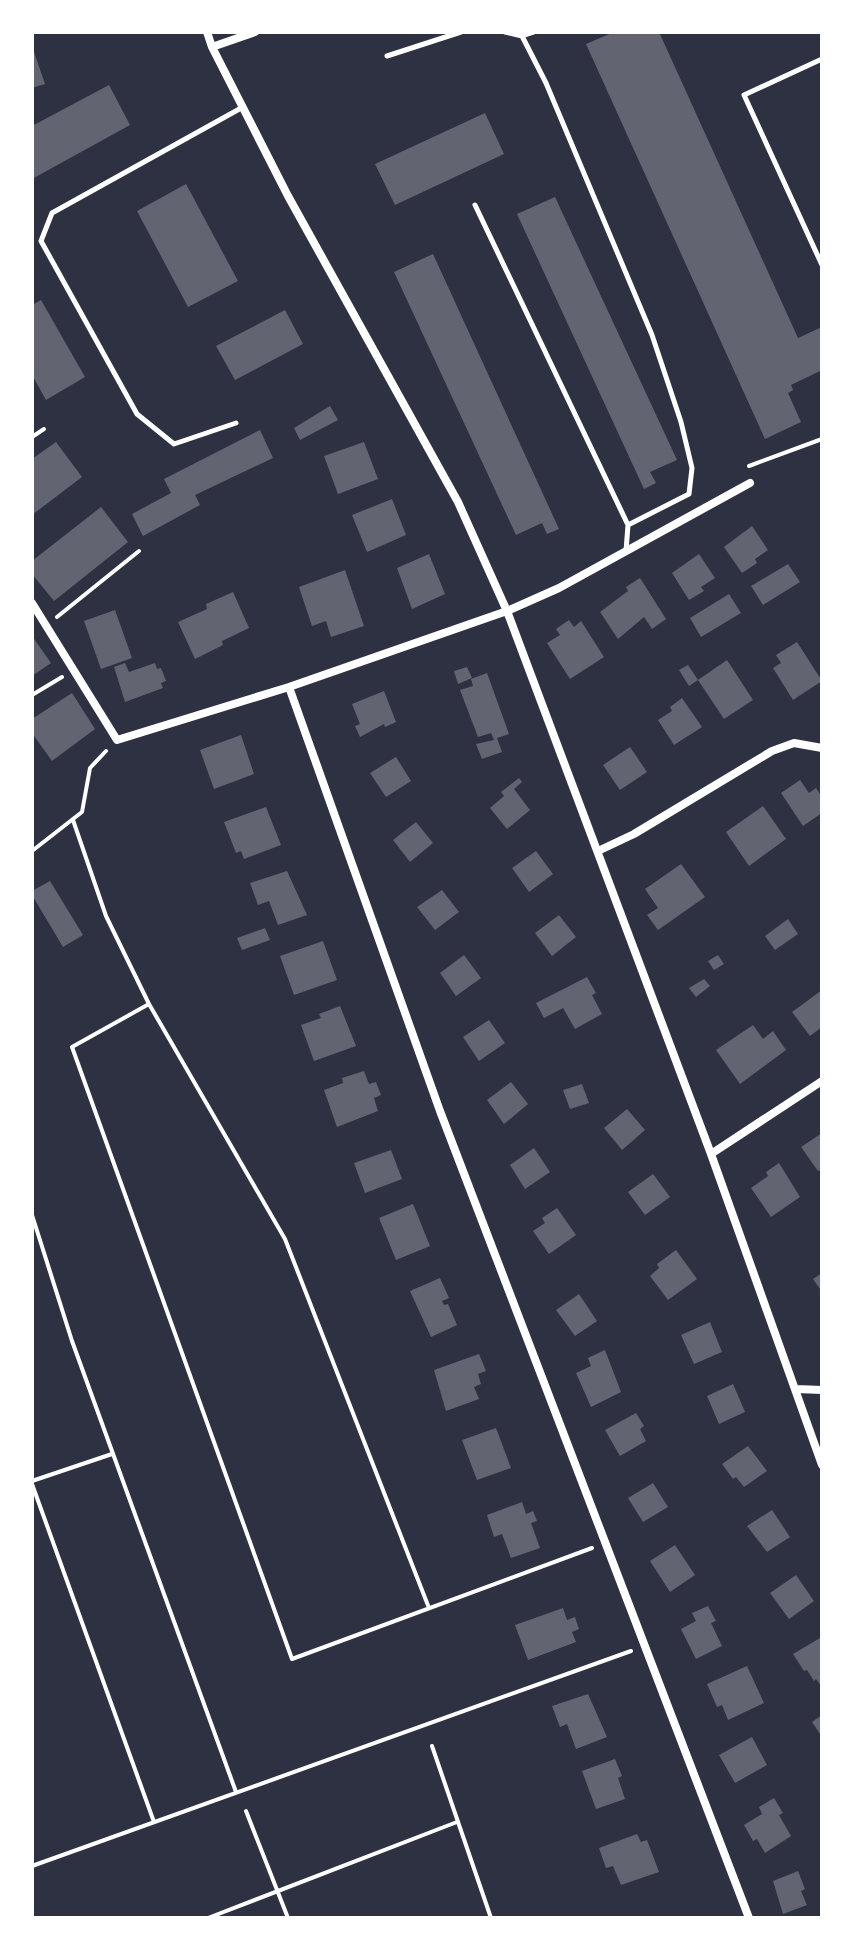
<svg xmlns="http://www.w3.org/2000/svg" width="854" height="1950" font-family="'Libre Baskerville',serif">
  <rect width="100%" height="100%" fill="#2d3142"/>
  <path fill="#626471" d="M614,32h45l139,306 24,-11v43l-31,15 2,5 -5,3 13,29 -36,17 -179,-395z
    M32,46l13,38 -13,4z
    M109,85l21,40 -98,54v-53z
    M485,113l19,41 -109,51 -20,-41z
    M186,184l52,97 -50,26 -51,-96z
    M555,197l122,263 -27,12 6,11 -12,6 -127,-275z
    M433,254l126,275 -12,5 -5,-11 -26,12 -122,-263z
    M41,300l44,77 -39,23 -14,-25v-70z
    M285,310l18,34 -68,36 -19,-34z
    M330,406l8,14 -38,20 -6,-12z
    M260,430l13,28 -78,37 5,10 -57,31 -11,-22 39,-21 -7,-14z
    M56,442l26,35 -50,38v-56z
    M364,442l14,37 -40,15 -14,-38z
    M392,499l14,36 -39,17 -15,-37z
    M101,507l27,35 -74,59 -22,-27v-13z
    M752,526l16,24 -13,9 2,4 -15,10 -18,-26z
    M429,554l16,40 -33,15 -15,-41z
    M699,554l16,24 -14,9 3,4 -15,9 -17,-27z
    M788,564l12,18 -37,23 -12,-19z
    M345,570l19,56 -33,11 -5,-16 -14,5 -13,-39z
    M640,578l26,41 -14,10 -8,-12 -26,22 -18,-27 28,-21 -2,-4z
    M233,592l16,36 -27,13 1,4 -28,14 -17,-37 29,-13 -1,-5z
    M729,594l12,19 -40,24 -11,-19z
    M115,610l17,48 -31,11 -17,-48z
    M569,620l5,7 7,-6 23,36 -34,22 -23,-36 13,-8 -4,-6z
    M32,636l19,27 -19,13z
    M797,642l25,39 -29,19 -20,-32 8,-5 -5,-8z
    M727,660l26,40 -29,19 -26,-39z
    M125,663l4,9 26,-9 2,6 4,-1 5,13 -5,2 2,5 -38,14 -11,-35z
    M688,665l10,15 -9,6 -10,-16z
    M467,667l5,11 -14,6 -4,-13z
    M487,673l22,61 -12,4 5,14 -20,7 -6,-15 18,-4 -3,-7 -13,4 -18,-47 13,-4 -2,-7z
    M384,691l12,31 -11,5 -1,-3 -24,13 -5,-11 5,-2 -8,-20z
    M72,693l23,36 -43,32 -20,-28v-14z
    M682,698l20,29 -28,18 -16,-25 14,-9 -2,-4z
    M241,735l13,39 -40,15 -14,-39z
    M630,747l17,25 -27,18 -17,-25z
    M396,757l15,24 -25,16 -16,-24z
    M519,778l3,4 -8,7 16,21 -23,19 -17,-21 14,-12 -3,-4z
    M800,780l9,13 7,-5 6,9v16l-19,13 -22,-33z
    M763,806l23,33 -37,27 -23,-34z
    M266,807l15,38 -37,14 -3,-8 -5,2 -12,-31z
    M416,822l17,21 -23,19 -17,-22z
    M536,851l17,23 -24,18 -17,-24z
    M681,864l24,33 -47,33 -11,-15 11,-7 -13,-19z
    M287,871l20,44 -29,10 -9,-24 -11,4 -8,-22z
    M50,881l33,54 -20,12 -31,-52v-4z
    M442,890l17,22 -24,18 -18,-23z
    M559,915l17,22 -24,19 -17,-23z
    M788,919l10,15 -23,16 -10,-14z
    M265,928l5,12 -28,10 -5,-12z
    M323,941l14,39 -43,15 -14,-39z
    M464,955l17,23 -25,18 -16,-23z
    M718,955l6,9 -10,6 -6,-9z
    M587,977l9,16 -4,2 10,19 -27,15 -12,-21 -19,10 -8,-15z
    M704,979l6,7 -14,11 -7,-9z
    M822,990v37l-12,9 -18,-24z
    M340,1006l16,40 -42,15 -13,-36 20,-7 -2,-4z
    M489,1020l16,23 -26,18 -16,-24z
    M753,1025l10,14 10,-8 13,19 -46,34 -24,-34z
    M364,1071l5,13 7,-2 5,13 -7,3 4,13 -41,16 -13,-37 19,-7 -1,-5z
    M511,1082l17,22 -24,20 -17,-24z
    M582,1084l7,19 -19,6 -7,-19z
    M627,1109l18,21 -23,20 -18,-22z
    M822,1133v36l-4,2 -17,-24z
    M534,1148l16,24 -25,17 -15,-24z
    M391,1150l11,29 -37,14 -11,-30z
    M779,1163l21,34 -29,20 -20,-29 17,-12 -2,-4z
    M653,1174l17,23 -25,18 -17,-23z
    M413,1204l17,42 -34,14 -17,-42z
    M557,1208l19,27 -27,19 -16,-23 12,-8 -3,-5z
    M676,1250l21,29 -29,21 -18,-24 9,-8 -2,-4z
    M822,1273v19l-9,-13z
    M440,1278l9,20 -7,3 2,4 4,-1 9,21 -26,12 -21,-46z
    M579,1294l18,27 -22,15 -19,-26z
    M710,1322l12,30 -28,12 -13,-29z
    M605,1350l16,42 -30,15 -15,-34 15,-7 -3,-8z
    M479,1354l7,17 -8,3 3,10 -7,3 5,12 -33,12 -12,-41z
    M733,1384l12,28 -26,12 -12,-28z
    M636,1413l8,13 -4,3 6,12 -26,15 -15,-26z
    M496,1428l15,40 -34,12 -15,-40z
    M748,1446l19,25 -23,16 -8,-10 -3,2 -11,-15z
    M653,1483l15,24 -25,15 -15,-24z
    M522,1502l4,12 7,-3 4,10 -6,2 9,25 -29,10 -9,-24 -8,3 -7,-22z
    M772,1510l18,27 -23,15 -20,-26z
    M675,1545l20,30 -25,17 -20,-31z
    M796,1575l18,26 -25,18 -19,-26z
    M708,1606l8,15 -5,2 11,23 -26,13 -15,-30 15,-8 -4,-8z
    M563,1608l4,12 8,-3 4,12 -7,3 4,10 -48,18 -13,-35z
    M820,1638l2,3v46l-6,-8 -2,2 -7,-11 -3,1 -11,-17z
    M747,1666l17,37 -36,17 -6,-15 -5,2 -10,-23z
    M588,1694l19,43 -31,12 -9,-25 -7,3 -8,-21z
    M822,1715v22l-10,-15z
    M752,1737l15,28 -32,18 -16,-28z
    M615,1759l7,17 -4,2 7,21 -29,10 -14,-38z
    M774,1798l9,15 -4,2 12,21 -26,17 -8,-14 -4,2 -9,-16 18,-11 -3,-7z
    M637,1834l4,8 6,-2 12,32 -38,13 -8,-19 -7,2 -7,-20z
    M798,1871l7,18 -4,2 6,14 -24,9 -10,-33z"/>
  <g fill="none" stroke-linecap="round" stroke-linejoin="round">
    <path stroke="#fff" stroke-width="4" d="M32,437l12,-8
      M749,466l73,-27
      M57,617l82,-66
      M32,695l30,-18
      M73,820l33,96 43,88 -77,43 220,612 300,-111
      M32,851l50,-39 8,-44 16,-17
      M149,1004l136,235 144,369
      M32,1215l40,126 164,451
      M32,1481l80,-27
      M32,1484l122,338
      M432,1746l59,172
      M246,1811l42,107
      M32,1866l599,-215
      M208,1918l249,-96"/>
    <path stroke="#fff" stroke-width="5" d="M505,32l17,4 24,47 106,252 29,87 11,46 -3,26 -61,31
      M522,36l12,-4
      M387,56l74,-24
      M822,59l-78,36 78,170
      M475,205l153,320 -2,26
      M236,423l-62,21 -37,-30 -96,-173 11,-28 191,-106"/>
    <path stroke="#fff" stroke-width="8" d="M207,32l5,15 76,149 170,306 49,109 204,543 111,311
      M212,47l43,-15
      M32,603l85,137 172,-53 218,-76 52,-23 191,-105
      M289,687l151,424 309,807
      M598,851l36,-17 138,-83 22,-8 28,5
      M711,1154l111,-73
      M797,1389l25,1"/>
  </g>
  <rect width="854" height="1950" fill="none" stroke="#ffffff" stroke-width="68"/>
</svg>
